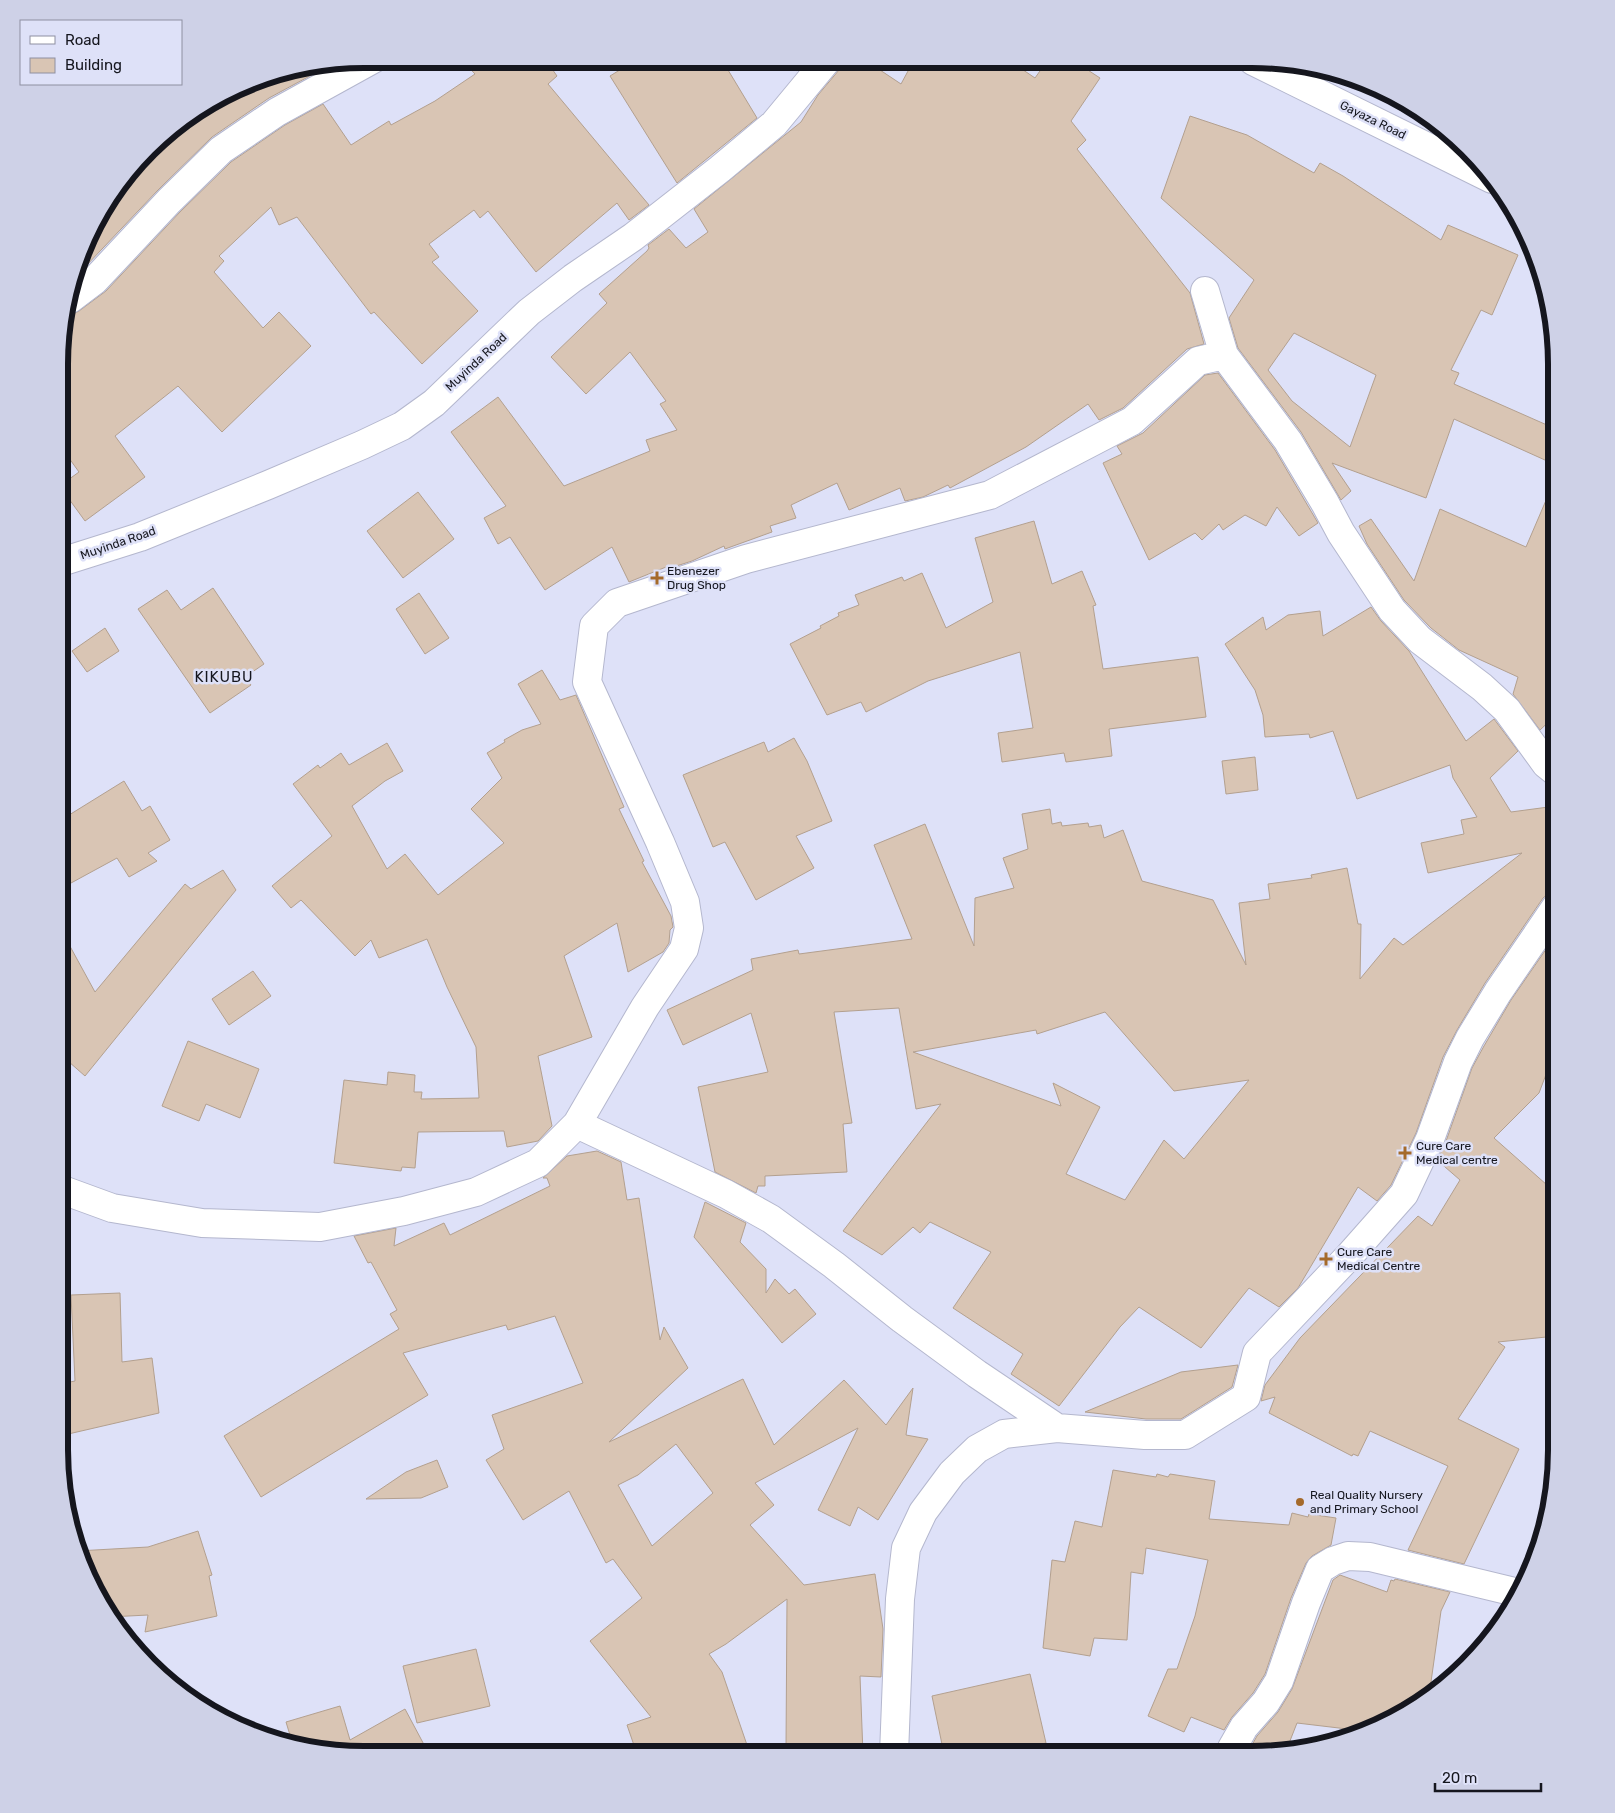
<svg xmlns="http://www.w3.org/2000/svg" width="1615" height="1813" font-family="Rubik,sans-serif">
  <rect width="100%" height="100%" fill="#dee1f8"/>
  <path fill="#d9c5b4" stroke="#b3a08f" fill-rule="evenodd" d="M461,59h84l12,17 -9,8 101,121 -20,15 -12,-17 -81,69 -48,-61 -8,7 -6,-8 -45,34 10,13 -7,5 46,49 -56,53 -48,-52 -3,2 -74,-97 -18,8 -8,-18 -52,49 5,5 -10,11 49,56 16,-16 32,34 -89,86 -44,-46 -63,50 30,41 -60,44 -24,-33v-3l18,-13 -18,-25v-121l12,-12 6,-3 27,-20 74,-79 51,-50 54,-37 38,-21 28,41 38,-24 2,4 44,-24 40,-27z
    M636,60h86l35,58 -80,65 -67,-107z
    M784,60h23l-10,11z
    M842,60h23l36,24 13,-24 96,1 25,17 12,-17h27l26,17 -29,43 15,19 -9,9 113,144 14,51 -17,5 -64,59 -24,12 -11,-16 -62,43 -76,41 -2,-3 -25,12 -18,4 -5,-13 -51,22 -12,-27 -46,22 5,13 -26,8 2,6 -47,17 -1,-3 -32,15 -25,8 -1,-2 -37,15 -17,-35 -67,43 -35,-53 -12,7 -14,-26 22,-12 -55,-74 47,-35 66,89 86,-35 -4,-11 31,-10 -17,-26 6,-3 -36,-49 -44,42 -35,-37 56,-54 -8,-9 48,-43 2,-3 -1,-3 21,-16 17,19 22,-16 -14,-23 107,-87 17,-27 21,-25z
    M332,64l-63,34 -57,39 -54,53 -74,78 -3,-2 18,-55 64,-77 102,-59z
    M1190,116l57,19 67,38 6,-10 23,13 98,64 7,-15 70,30 -26,60 -11,-5 -30,60 8,3 -5,11 102,45v36l-102,-46 -28,79 -94,-35 19,28 -10,9 -40,-68 -63,-84 -9,-30 25,-38 -93,-82zM1294,333l82,42 -26,72 -58,-46 -24,-31z
    M1218,373l57,77 43,73 -19,13 -22,-29 -11,19 -21,-11 -22,15 -4,-6 -17,16 -7,-7 -46,27 -46,-97 19,-9 -5,-8 26,-13 62,-58z
    M1556,477v238l-16,15 -27,-36 5,-17 -59,-27 -28,-22 -27,-28 -37,-56 -8,-18 12,-7 43,62 26,-72 86,38z
    M418,492l36,47 -51,39 -36,-47z
    M1034,521l18,63 30,-13 14,34 -3,1 10,63 95,-12 8,60 -97,12 3,27 -46,6 -2,-9 -62,9 -4,-29 35,-5 -13,-76 -92,29 -62,31 -5,-10 -34,13 -37,-71 31,-16 -1,-2 19,-10 -1,-3 21,-8 -4,-10 47,-18 2,4 18,-8 24,55 47,-26 -18,-64z
    M213,588l51,76 -19,13 6,8 -41,28 -72,-104 29,-19 14,20z
    M419,593l30,45 -24,16 -29,-45z
    M1371,607l10,14 28,30 57,90 28,-22 24,32 -28,27 21,34 45,-6v86l-7,1 -6,5 -58,85 -28,47 -14,27 -27,76 -25,52 -14,16 -19,-14 -60,101 -19,19 -30,-19 -48,60 -62,-41 -19,20 -61,79 -48,-32 12,-20 -70,-46 38,-56 -61,-30 -10,11 -7,-6 -31,28 -39,-24 98,-127 -25,5 -17,-101 -65,4 18,111 -9,1 4,48 -82,4v10h-7l-2,7 -41,-21 -17,-85 70,-15 -17,-59 -68,32 -16,-35 86,-40 -2,-11 47,-9 1,4 113,-15 -38,-94 51,-21 49,122 1,-48 39,-10 -11,-30 25,-9 -6,-35 28,-5 2,15 9,-2 1,4 26,-3 1,4 12,-2 3,13 19,-8 19,51 71,19 33,65 -7,-62 31,-4 -2,-15 44,-6 -1,-3 36,-7 11,56h3l-1,55 34,-41 9,7 119,-92 -94,20 -7,-30 43,-9 -3,-14 16,-3 -24,-39 -3,-13 -93,34 -24,-68 -23,7 -1,-4 -44,3 -2,-22 -8,-25 -30,-46 38,-27 3,13 22,-15 32,-4 3,25zM1105,1012l69,79 75,-11 -65,79 -20,-19 -39,60 -59,-26 34,-67 -47,-24 8,23 -148,-54 123,-22 1,4z
    M105,628l14,23 -32,21 -15,-21z
    M542,670l18,30 16,-5 48,112 -5,2 25,52 -2,1 29,54 2,11 -3,3 -1,13 -6,9 -35,20 -11,-49 -53,33 28,81 -54,19 14,70 -14,15 -31,6 -3,-16 -86,1 -3,36 -13,-1 -1,4 -67,-8 10,-83 43,5 1,-13 27,3 -1,17h8l-1,7 58,-1 -3,-51 -29,-60 -20,-48 -48,19 -8,-18 -16,16 -54,-56 -10,8 -19,-22 60,-50 -39,-52 25,-19 2,3 21,-15 8,12 38,-22 16,28 -18,10 -33,25 35,63 18,-15 33,41 66,-52 -33,-34 31,-31 -15,-25 18,-11 -1,-2 18,-10 19,-6 -23,-40z
    M794,738l13,23 25,60 -36,15 18,32 -58,32 -31,-58 -12,5 -30,-72 81,-33 4,10z
    M1255,757l3,33 -32,4 -4,-33z
    M124,781l18,30 8,-5 20,34 -22,13 9,8 -28,16 -12,-19 -57,31 1,-69z
    M223,870l13,20 -151,186 -25,-22v-126l35,64 90,-108 6,5z
    M1549,945l7,5v98l-17,45 -45,45 62,55v143l-58,6 7,5 -47,72 61,30 -55,115 -56,-14 40,-84 -78,-35 -12,25 -5,-2 -1,2 -83,-43 6,-16 -14,4 4,-16 35,-47 118,-122 14,10 28,-46 -23,-20 8,-16 27,-76 12,-22 27,-46z
    M253,971l18,25 -42,29 -17,-26z
    M188,1041l71,28 -19,49 -34,-14 -7,17 -37,-15z
    M597,1151l24,11 6,38 12,-2 21,142 4,-13 24,41 -79,74 134,-63 31,66 70,-65 42,45 27,-37 -7,47 22,4 -50,81 -20,-13 -8,19 -32,-16 40,-82 -103,55 19,22 -24,20 54,60 71,-11 8,55 -2,48 -21,-1 3,78h-44v-6l-33,-1 1,-148 -61,45 -17,10 13,18 25,73h-10l2,9h-102l-10,-29 24,-8 -61,-76 52,-43 -29,-39 -7,4 -37,-72 -46,29 -37,-60 18,-11 -12,-34 91,-32 -28,-67 -47,14 -2,-5 -103,28 25,42 -167,102 -37,-61 175,-107 -9,-15 7,-4 -26,-48 -3,1 -14,-27 42,-8 -2,18 50,-23 6,12 100,-49 -3,-8h-4l24,-22zM676,1444l37,49 -61,53 -34,-61 20,-10z
    M705,1202l41,21 -6,19 26,27v24l9,-14 14,15 6,-5 21,25 -34,29 -88,-106z
    M120,1293l2,69 30,-4 7,55 -95,22 -5,-19 1,-32 15,-3 -4,-86z
    M1238,1365l-6,22 -51,32h-35l-61,-7 96,-40z
    M437,1460l11,27 -27,11 -55,1 40,-27z
    M1113,1470l43,7 1,-3 11,3 2,-3 45,7 -6,38 80,6 3,-12 16,4 1,-3 27,4 -5,27 -19,11 -6,7 -15,35 -26,76 -12,19 -21,24 -8,13 -33,-13 -7,15 -36,-16 20,-47h9l18,-53 13,-56 -62,-12 -3,26 -12,-2 -4,68 -33,-2 -4,18 -47,-8 9,-88 13,2 10,-41 27,6z
    M198,1531l14,44 -3,1 8,40 -72,16 3,-17 -39,2 -32,-66 71,-4z
    M1340,1575l47,17 4,-12 3,1 1,-2 55,13 -9,19 -12,85 -8,7 -57,28 -67,-8 -11,28 -15,3h-24l10,-18 21,-24 14,-23 41,-109z
    M476,1649l14,57 -73,17 -14,-57z
    M1030,1674l16,69 -47,11h-55l-12,-58z
    M340,1706l10,34 55,-31 24,45h-85l-51,-9 -7,-23z"/>
  <g fill="none" stroke-linecap="round" stroke-linejoin="round">
    <defs>
      <path id="minor" d="M1205,291l19,64 64,86 37,62 16,30 51,77 28,30 62,47 25,23 39,54 10,8
        M70,299l25,-19 74,-79 52,-51 56,-38 96,-53
        M61,562l79,-25 128,-52 94,-40 40,-19 32,-23 95,-91 44,-34 60,-41 87,-68 54,-45 53,-64
        M577,1124l149,70 45,25 63,46 68,54 75,55 80,54
        M60,1189l52,19 90,15 118,4 84,-16 72,-19 62,-29 39,-39 68,-117 39,-58 5,-21 -4,-26 -25,-60 -73,-160 7,-56 23,-23 129,-44 244,-64 142,-74 66,-60 26,-6
        M894,1754l6,-155 6,-51 17,-36 29,-39 25,-24 27,-15 53,-6 88,7h40l61,-38 11,-44 93,-98 54,-61 26,-55 28,-77 12,-24 28,-46 58,-85
        M1230,1754l2,-6 12,-21 22,-25 13,-21 27,-78 14,-34 13,-8 15,-5 22,1 149,36"/>
      <path id="major" d="M1253,61l239,118"/>
    </defs>
    <use href="#minor" stroke="#b4b7ce" stroke-width="30"/>
    <use href="#major" stroke="#b4b7ce" stroke-width="30"/>
    <use href="#minor" stroke="#fff" stroke-width="28"/>
    <use href="#major" stroke="#fff" stroke-width="28"/>
  </g>
  <g fill="#a56a2b" stroke="#dee1f8" stroke-width="2">
    <path d="M654.5 570.5h5v5h5v5h-5v5h-5v-5h-5v-5h5z"/>
    <path d="M1402.5 1145.5h5v5h5v5h-5v5h-5v-5h-5v-5h5z"/>
    <path d="M1323.5 1251.5h5v5h5v5h-5v5h-5v-5h-5v-5h5z"/>
    <circle cx="1300" cy="1502" r="5"/>
  </g>
  <g text-anchor="middle" stroke-width="5" stroke-linejoin="round" paint-order="stroke">
    <g font-size="12" fill="#15161e" stroke="#dee1f8">
      <text transform="translate(1373 120) rotate(26)" y="4">Gayaza Road</text>
      <text transform="translate(476 362) rotate(-43)" y="4">Muyinda Road</text>
      <text transform="translate(118 543) rotate(-19)" y="4">Muyinda Road</text>
    </g>
    <g font-size="12" fill="#15161e" stroke="#dee1f8" text-anchor="start">
      <text x="667" y="575">Ebenezer<tspan x="667" dy="14">Drug Shop</tspan></text>
      <text x="1416" y="1150">Cure Care<tspan x="1416" dy="14">Medical centre</tspan></text>
      <text x="1337" y="1256">Cure Care<tspan x="1337" dy="14">Medical Centre</tspan></text>
      <text x="1310" y="1499">Real Quality Nursery<tspan x="1310" dy="14">and Primary School</tspan></text>
    </g>
    <g font-size="15" letter-spacing="1" fill="#15161e" stroke="#dee1f8">
      <text x="224" y="682">KIKUBU</text>
    </g>
  </g>
  <path d="M0 0H1615V1813H0ZM364 68H1252A296 296 0 0 1 1548 364V1450A296 296 0 0 1 1252 1746H364A296 296 0 0 1 68 1450V364A296 296 0 0 1 364 68Z" fill="#ced1e7" fill-rule="evenodd"/>
  <path fill="none" stroke="#15161e" stroke-width="6" d="M364 68H1252A296 296 0 0 1 1548 364V1450A296 296 0 0 1 1252 1746H364A296 296 0 0 1 68 1450V364A296 296 0 0 1 364 68Z"/>
  <rect x="20" y="20" width="162" height="65" fill="#dee1f8" stroke="#8e90a1"/>
  <rect x="30" y="36" width="25" height="8" fill="#ffffff" stroke="#8e90a1"/>
  <text x="65" y="45" font-size="15" fill="#15161e">Road</text>
  <rect x="30" y="58" width="25" height="15" fill="#d9c5b4" stroke="#8e90a1"/>
  <text x="65" y="70" font-size="15" fill="#15161e">Building</text>
  <path d="M1435 1783v8h106v-8" fill="none" stroke="#15161e" stroke-width="2.5"/>
  <text x="1442" y="1783" font-size="15" fill="#15161e" stroke="#dee1f8" stroke-width="4" paint-order="stroke">20 m</text>
</svg>
